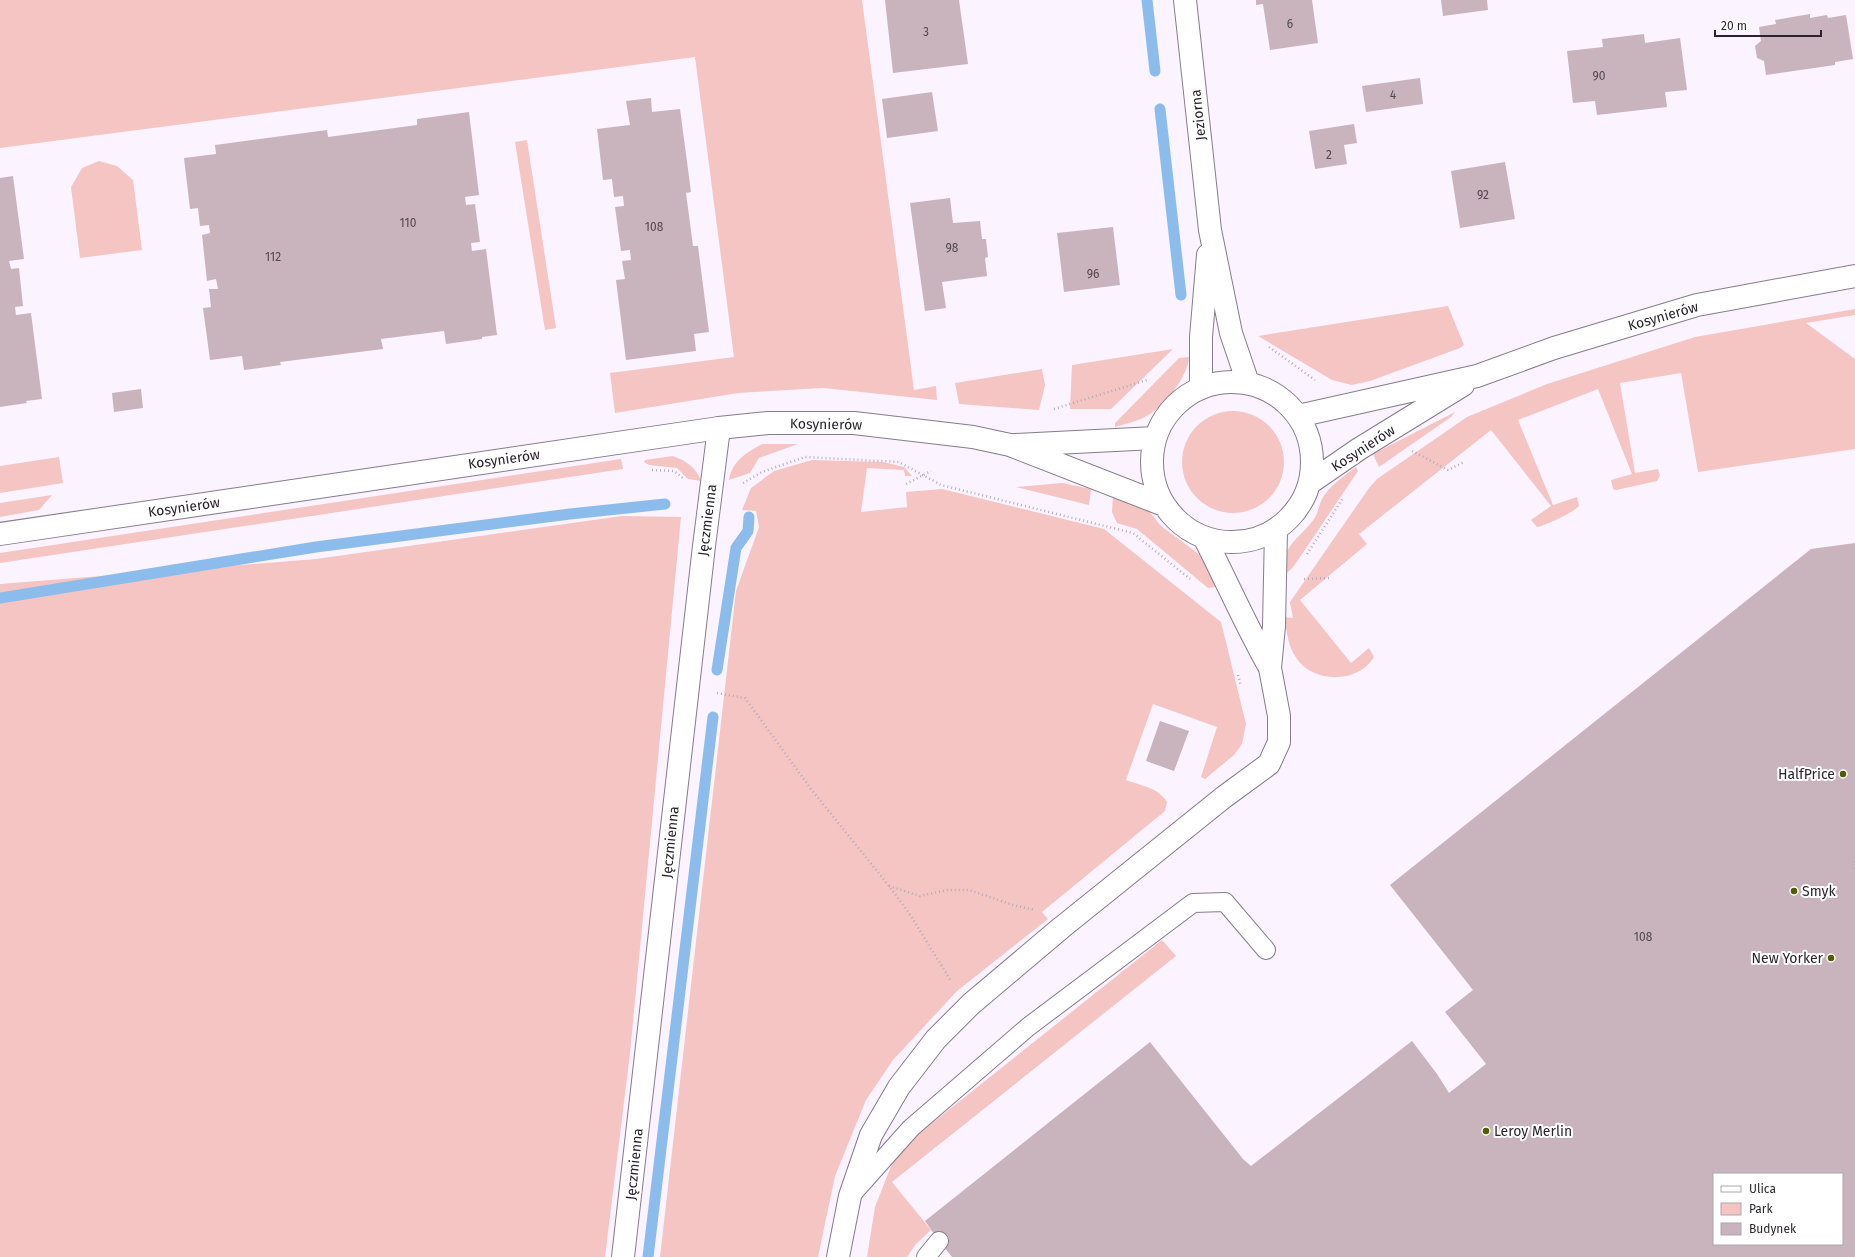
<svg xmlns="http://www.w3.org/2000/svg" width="1855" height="1257" font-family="'Fira Sans',sans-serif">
  <rect width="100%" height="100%" fill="#fbf3ff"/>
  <path fill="#f4c5c3" d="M0,0h862l52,390 22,-4 1,14 -114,-12 -85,5 -123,20 -5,-40 124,-16 -39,-300 -695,91z
    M527,140l29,188 -11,2 -30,-188z
    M99,161l18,5 16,14 9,70 -62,8 -9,-71 11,-19z
    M1448,306l16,39 -4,3 -90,33 -18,4 -20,-5 -74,-44z
    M1855,309v6l-49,8 49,36v90l-157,23 -17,-99 -61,10 15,90 23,-4 2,7 -3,5 -41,9 -3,-1 -2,-9 21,-6 -34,-85 -80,31 35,85 24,-8 2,9c-5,6 -34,20 -42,21l-6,-7 20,-14 -60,-76 -132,104 8,10 -67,56 51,63 18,-15 5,9c-15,26 -60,27 -77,2 -9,-12 -10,-27 -13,-42l9,1 -3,-16 79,-114 8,-9 90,-62 80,-33 148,-47z
    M1173,349l-62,60h-41l2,-44z
    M1189,357c-1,20 -26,51 -44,60 -9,5 -21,7 -30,10v-4l64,-65z
    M1042,369l3,16 -6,25 -80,-6 -4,-21z
    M1182 462a51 51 0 1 1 102 0a51 51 0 1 1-102 0Z
    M1455,412l-4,5 -72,50 -6,-13z
    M762,444h36l-39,14 -9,15 -21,7c3,-19 17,-27 33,-36z
    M673,456c13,5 23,11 28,25l-13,-2 -11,-11 -28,-3 -5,-3 1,-2z
    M59,457l4,26 -63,10v-27z
    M621,459l2,10 -623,94v-10z
    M812,460l71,2 21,5 8,9h-7l-1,-6 -37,-2 -6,44 46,-5 -1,-15 36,-3 162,40 117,93 25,102 -4,20 -8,11 -29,24 -4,-2 16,-50 -64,-23 -27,76c15,6 32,7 41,22l-2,9 -123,101 6,7 -91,72 -64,69 -27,40 -31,76 -17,81h-158l76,-666 23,-64 -3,-16 -14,-1 9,-22 23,-17z
    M1356,467l2,4 -64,95 -10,10c-3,-32 14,-35 30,-57 4,-6 5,-14 8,-20 8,-14 22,-23 34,-32z
    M1062,483l29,6 -2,16 -73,-18z
    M52,495l-13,15 -39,7v-14z
    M1113,495l32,11 16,20 54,40 9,20 -16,2 -71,-59 -20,-6 -5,-11z
    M622,516l59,1 -51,536 -25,204h-605v-673l316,-25z
    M1162,940l14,16 -284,226 39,48 -15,14 -9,13h-40l8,-50 22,-56z"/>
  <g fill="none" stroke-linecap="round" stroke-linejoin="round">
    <path stroke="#8cbceb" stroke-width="11" d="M1147,0l8,71
      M1160,109l21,186
      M0,598l316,-51 254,-33 95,-10
      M717,670l19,-122 12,-17 1,-14
      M648,1257l65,-540"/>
  </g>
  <path fill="#c9b3bd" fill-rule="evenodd" d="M885,0h74l9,64 -75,9z
    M1256,0h56l6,43 -48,7 -7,-46 -7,1z
    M1441,0h46l1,10 -45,6z
    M1810,14v4l17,-3 1,3 18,-3 7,44 -18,3v3l-69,10 -2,-14 -7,-3 -2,-12 6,-5 -2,-14 17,-3 -1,-4z
    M1644,34l1,9 35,-5 7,52 -22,2 2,15 -70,8 -2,-14 -22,2 -6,-52 36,-4 -1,-8z
    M1420,78l3,26 -57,8 -4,-26z
    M932,92l6,39 -51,7 -5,-39z
    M651,98l1,14 28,-3 11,83 -5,1 7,53h5l11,86 -15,2 2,17 -70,9 -10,-80 9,-1 -3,-18 9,-1 -1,-10 -9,1 -6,-44 9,-1 -1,-10 -9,1 -2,-18 -9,1 -6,-51 33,-4 -4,-24z
    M469,112l10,83 -14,2 1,8 9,-1 5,38 -9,1 1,8 14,-2 11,86 -15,2v2l-36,5 -2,-13 -63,8 2,10 -103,13 1,3 -37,5 -2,-14 -32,4 -7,-52 8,-1 -2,-18h9l-2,-10 -9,2 -5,-46 8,-2 -1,-8 -9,1 -2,-18 -8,1 -6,-51 32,-4 -1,-9 112,-15 1,7 89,-12v-6z
    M1354,124l3,19 -13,2 3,19 -32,5 -6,-38z
    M1505,162l10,57 -55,9 -9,-57z
    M13,176l11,83 -15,2 2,8 8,-1 4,38 -8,1 1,8 15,-2 11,86 -16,2 1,2 -27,4v-229z
    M950,198l3,25 27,-2 2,18h4l2,18 -3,1 2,18 -45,6 4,26 -21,3 -15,-108z
    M1113,227l7,58 -56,7 -7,-59z
    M141,389l2,19 -29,4 -2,-19z
    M1855,543v714h-903l-13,-16 -14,-20 225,-179 93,117 8,7 161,-125 25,33 12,19 37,-29 -41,-52 28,-22 -83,-105 421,-336zM1714,1174h128v70h-128z
    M1160,721l29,10 -15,40 -28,-10z"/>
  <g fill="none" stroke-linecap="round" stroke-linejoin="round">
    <defs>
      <path id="lane" d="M853,1193l58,-65 117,-101 165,-124 32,-1 41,48
        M926,1257l13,-16"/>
      <path id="street" d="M1185,0l25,230 21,103 17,50
        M1201,388v-51l7,-82
        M1205,539c22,43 41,87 65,129
        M623,1257l81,-711 15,-118
        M838,1257l12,-61 21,-61 28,-48 37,-48 35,-35 90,-76 163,-131 45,-33 10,-22v-26l-9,-48 4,-42 2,-96"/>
      <path id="secondary" d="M1152 462a80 80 0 1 1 160 0a80 80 0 1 1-160 0Z
        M1298,416l179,-40 77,-28 143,-43 158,-29
        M1015,445l140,-7
        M1311,482l48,-33 104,-64
        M0,534l719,-106 49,-5h86l119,14 37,8 154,60"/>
    </defs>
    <use href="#lane" stroke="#867b8c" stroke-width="20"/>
    <use href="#street" stroke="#867b8c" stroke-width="24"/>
    <use href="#secondary" stroke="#867b8c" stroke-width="24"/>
    <path stroke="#b4adb7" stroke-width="2.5" stroke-dasharray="1 3" stroke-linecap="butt" d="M1269,347l46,33
      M1054,409l93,-29
      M1412,451l36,19 16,-8
      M652,470l22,1 9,7
      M743,483l19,-11 43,-15 94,5 42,23 192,48 57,46
      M906,484l25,-13
      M1307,554l36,-56
      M1304,579l25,-1
      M1238,675l3,11
      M717,693l28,5 66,91 78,97 20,27 42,68
      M1855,862l-3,2 3,6
      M889,886l31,10 27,-6h22l44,15 22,5"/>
    <use href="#lane" stroke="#fff" stroke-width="18"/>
    <use href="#street" stroke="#fff" stroke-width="22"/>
    <use href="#secondary" stroke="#fff" stroke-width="22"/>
  </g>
  <g fill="#4f5e00" stroke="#fff" stroke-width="1.5">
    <circle cx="1843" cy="774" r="4"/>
    <circle cx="1794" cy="891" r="4"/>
    <circle cx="1831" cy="958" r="4"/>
    <circle cx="1486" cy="1131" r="4"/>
  </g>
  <g text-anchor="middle" stroke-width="4" stroke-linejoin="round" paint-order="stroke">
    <g font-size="12" fill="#524851">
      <text x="1290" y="28">6</text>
      <text x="926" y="36">3</text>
      <text x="1599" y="80">90</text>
      <text x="1393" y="99">4</text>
      <text x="1329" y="159">2</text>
      <text x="1483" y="199">92</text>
      <text x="408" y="227">110</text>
      <text x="654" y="231">108</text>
      <text x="952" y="252">98</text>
      <text x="273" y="261">112</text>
      <text x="1093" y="278">96</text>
      <text x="1643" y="941">108</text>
    </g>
    <g font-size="14" fill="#2a252d" stroke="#fff">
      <text transform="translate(1198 115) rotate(-96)" y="5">Jeziorna</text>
      <text transform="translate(1663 316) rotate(-16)" y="5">Kosynierów</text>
      <text transform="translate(826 424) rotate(1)" y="5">Kosynierów</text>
      <text transform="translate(1363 448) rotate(-33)" y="5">Kosynierów</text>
      <text transform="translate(504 459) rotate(-8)" y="5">Kosynierów</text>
      <text transform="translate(184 507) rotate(-8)" y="5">Kosynierów</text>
      <text transform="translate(707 520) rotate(-83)" y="5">Jęczmienna</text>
      <text transform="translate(670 842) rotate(-84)" y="5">Jęczmienna</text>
      <text transform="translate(634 1164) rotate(-84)" y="5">Jęczmienna</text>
    </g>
    <g font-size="14" fill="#2a252d" stroke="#fff" text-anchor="end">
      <text x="1835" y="779">HalfPrice</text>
      <text x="1802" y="896" text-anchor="start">Smyk</text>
      <text x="1823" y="963">New Yorker</text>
      <text x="1494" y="1136" text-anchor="start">Leroy Merlin</text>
    </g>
  </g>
  <rect x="1713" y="1173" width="130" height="72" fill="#ffffff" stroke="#aaa8ab"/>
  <rect x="1721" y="1186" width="20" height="6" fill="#ffffff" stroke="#aaa8ab"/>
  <text x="1749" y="1193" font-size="12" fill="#2a252d">Ulica</text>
  <rect x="1721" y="1203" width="20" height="12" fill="#f4c5c3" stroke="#aaa8ab"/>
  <text x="1749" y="1213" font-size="12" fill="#2a252d">Park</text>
  <rect x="1721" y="1223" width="20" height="12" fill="#c9b3bd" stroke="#aaa8ab"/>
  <text x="1749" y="1233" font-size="12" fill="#2a252d">Budynek</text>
  <path d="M1715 30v6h106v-6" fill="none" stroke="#2a252d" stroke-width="2"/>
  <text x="1721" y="30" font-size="12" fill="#2a252d" stroke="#ffffff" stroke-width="3" paint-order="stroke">20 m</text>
</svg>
